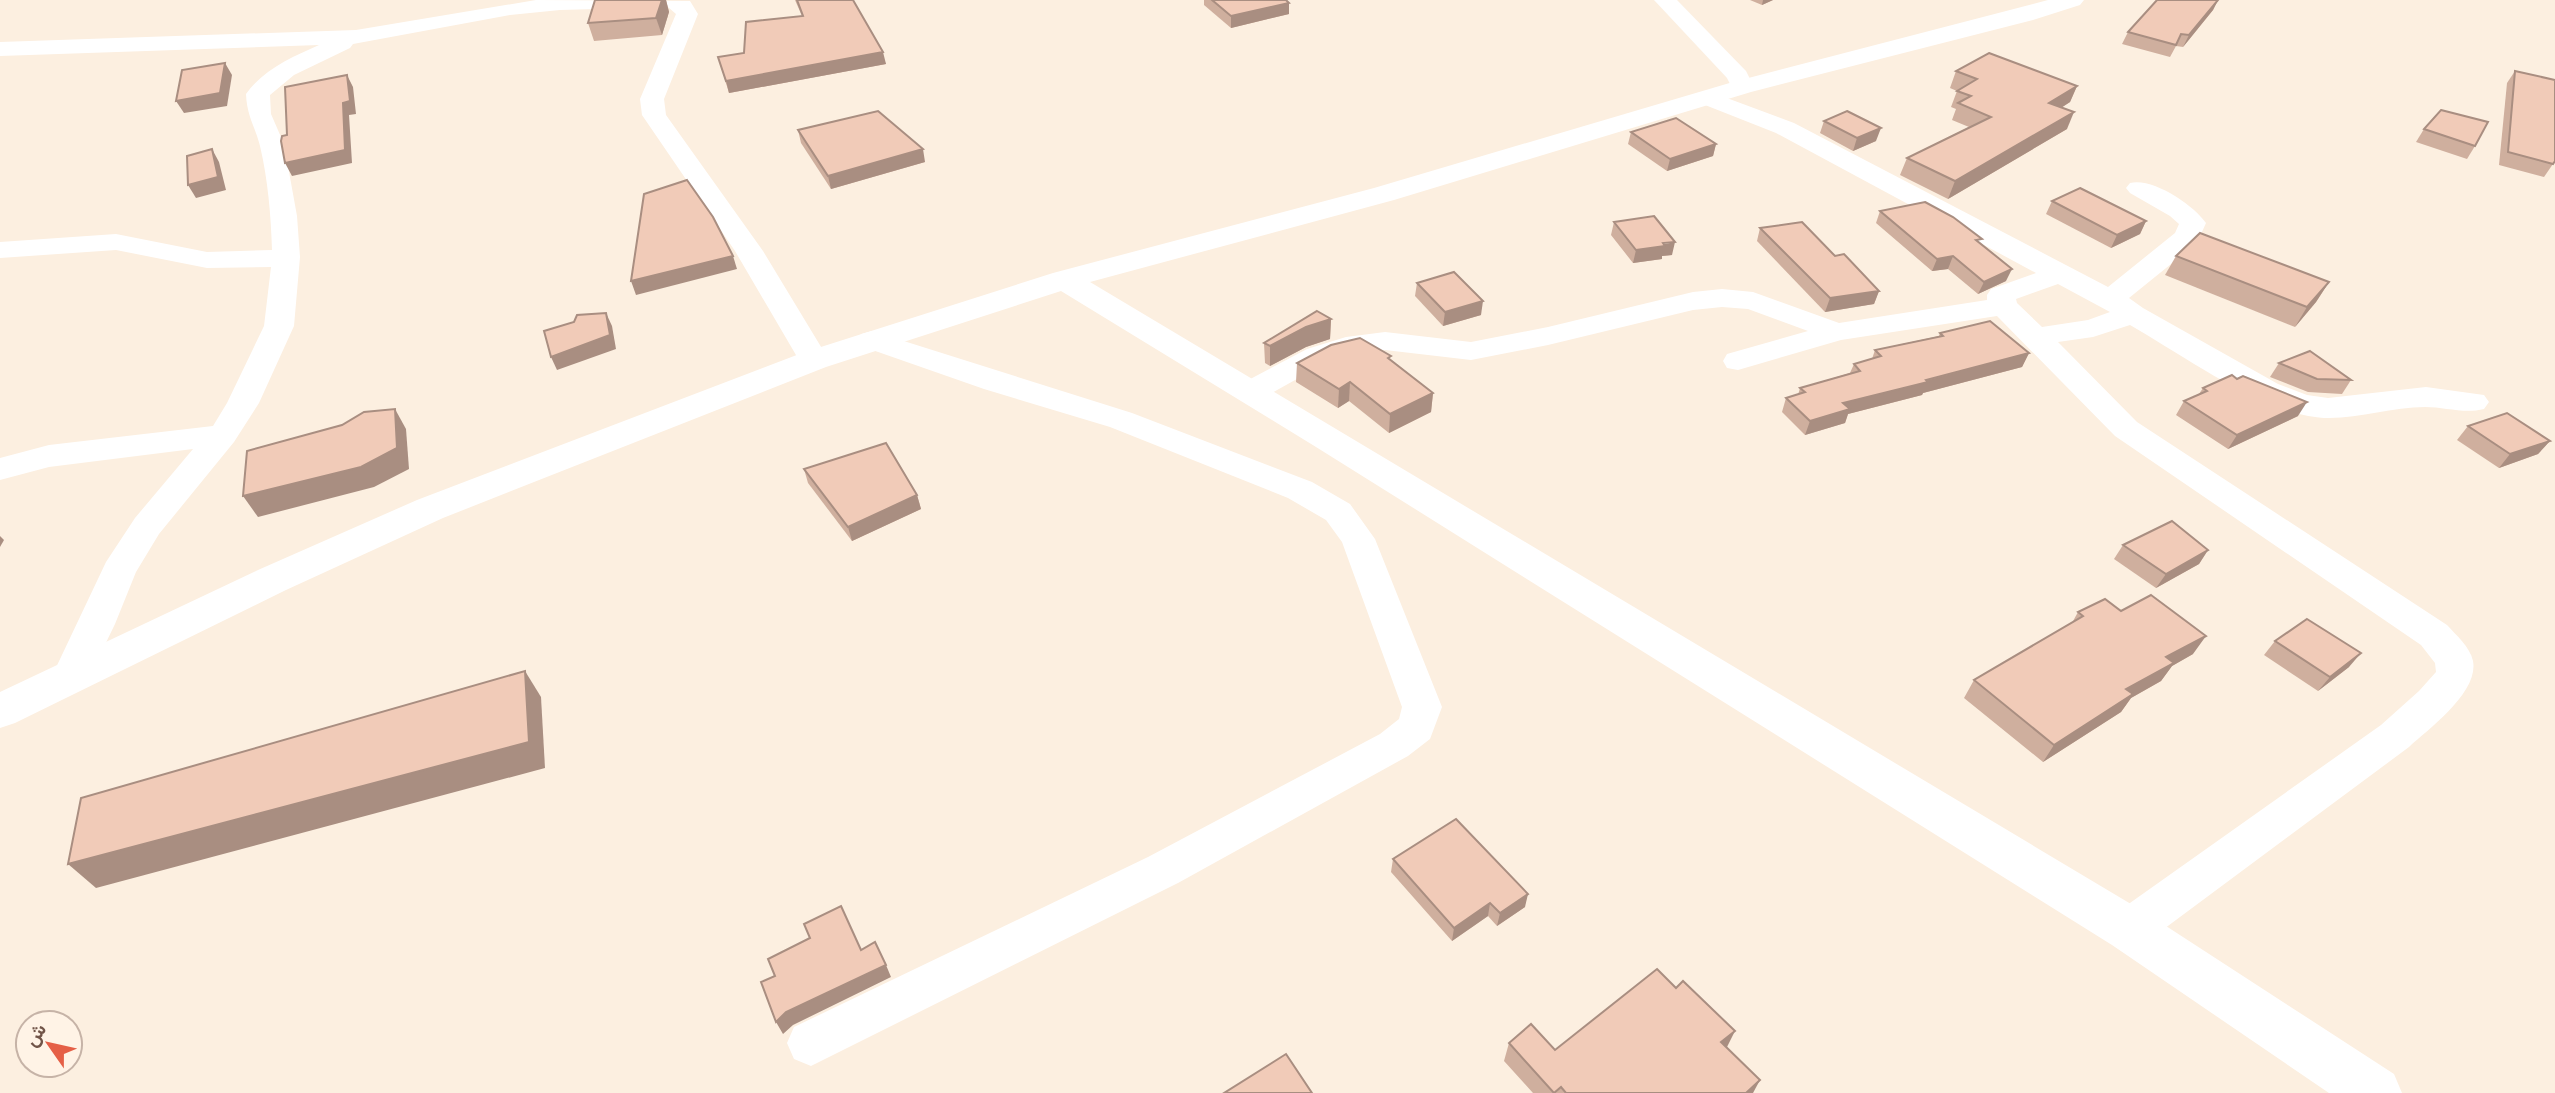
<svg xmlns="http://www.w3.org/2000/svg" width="2555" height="1093" viewBox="0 0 2555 1093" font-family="'PT Sans Narrow',Vazirmatn,sans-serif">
<rect width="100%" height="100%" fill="#fcefe0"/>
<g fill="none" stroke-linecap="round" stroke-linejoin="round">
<g fill="#fff" fill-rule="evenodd">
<path d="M536,0L690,1L698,14L664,99L666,115L763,251L829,360L825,367L814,369L803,367L735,251L642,115L640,99L676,14L668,7L560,10L510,15L353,44L350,48L294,75L270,95L271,114L284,144L297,216L300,257L294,326L259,403L234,442L159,534L136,572L115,624L85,686L71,691L57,686L52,676L106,562L135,518L193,449L49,467L0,480V458L49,445L213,426L227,403L264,326L271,267L207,268L116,250L0,258V242L116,234L207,252L272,250C271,216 268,180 260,146C255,126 247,117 246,94C264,69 292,57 319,45L0,56V42L356,30Z"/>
<polygon points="1654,0 1677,0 1746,71 1754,87 1750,92 1734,92 1727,78"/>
<path d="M1708,91L1794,123L2108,287L2175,233L2179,224L2170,216L2130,193L2126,188L2130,183C2152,177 2194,205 2206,223L2197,243L2129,298L2143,308L2278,384L2307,395L2328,398L2426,387L2484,395L2489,402L2484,409C2464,414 2445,407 2425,407C2393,407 2361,418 2329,418C2268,418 2183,355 2130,325L2093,337L2058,342L2137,422L2447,625C2456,635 2470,647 2473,661C2479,692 2430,728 2409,747L2145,943L2129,949L2113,943L2107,929L2113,915L2381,725L2419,691L2436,672L2435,663L2421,645L2115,436L1997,316L1841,340L1738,370L1727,368L1723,361L1727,354L1808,331L1748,309L1722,307L1693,310L1548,345L1471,360L1385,350L1350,355L1329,361L1261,399L1250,402L1239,399L1234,392L1239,385L1307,349L1346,337L1385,332L1471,342L1548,327L1693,292L1722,289L1753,292L1839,323L1987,300V295L1991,289L2036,273L1776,133L1700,103L1696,98L1700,93ZM2058,284L2110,312L2088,320L2042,327L2017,303L2016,299Z"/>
<polygon points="872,331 1132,413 1312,482 1350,504 1375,539 1442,707 1430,739 1408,756 1178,883 811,1066 794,1059 787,1043 794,1027 1148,857 1380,734 1399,719 1402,707 1342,542 1326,520 1288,498 1110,427 984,389 861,346 857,340 861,334"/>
</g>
<polygon fill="#fff" fill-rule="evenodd" points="2048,0 2084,0 2080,5 2033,20 1751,92 1394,200 1090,282 2146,913 2394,1074 2402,1093 2329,1093 2112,945 1316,447 1061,291 826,367 443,518 286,590 15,723 0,728 0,692 258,570 417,500 802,353 1053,273 1374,188 1733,82"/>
</g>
<g fill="#cfaf9e">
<polygon points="595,0 666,0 669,12 662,35 594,41 588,23"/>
<polygon points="795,0 853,0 886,64 729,93 718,57 744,53 802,16"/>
<polygon points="1204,0 1286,0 1289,3 1289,14 1231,28 1204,5"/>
<polygon points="1750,0 1773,0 1762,5"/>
<polygon points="2218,0 2213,10 2183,47 2176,46 2170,57 2122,44 2128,32"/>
<polygon points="1956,71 2077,86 2070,102 2061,108 2067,129 1948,199 1900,175 1907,158 1969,127 1952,120 1956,109 1951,107 1957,91 1950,88"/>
<polygon points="2515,71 2555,161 2544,177 2499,165 2507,83"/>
<polygon points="1824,121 1876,141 1853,151 1820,133"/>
<polygon points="2424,129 2475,146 2467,159 2416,142"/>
<polygon points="798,130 925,162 831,189 801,143"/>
<polygon points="1631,132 1716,144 1713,156 1667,171 1628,144"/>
<polygon points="2052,201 2146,221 2140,234 2111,248 2046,214"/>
<polygon points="1880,211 1980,244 2006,281 1978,294 1948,269 1932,271 1876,223"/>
<polygon points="1614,222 1672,255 1662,256 1662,259 1633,263 1611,235"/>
<polygon points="1760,228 1835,256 1879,291 1874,304 1825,312 1757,241"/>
<polygon points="2176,256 2329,282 2316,302 2295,327 2165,275"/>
<polygon points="1417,283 1481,315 1443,326 1415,296"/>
<polygon points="1331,319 1330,339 1306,347 1270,366 1265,363 1264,343"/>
<polygon points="1940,333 2029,353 2022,367 1923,393 1922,395 1848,414 1845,423 1805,435 1782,412 1786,398 1798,395 1800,388 1850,373 1854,364 1872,359 1875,350 1939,336"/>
<polygon points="1391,360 1433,393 1431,412 1389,433 1349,401 1338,408 1296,382 1297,363"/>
<polygon points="2279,363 2351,380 2342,394 2308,392 2270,377"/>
<polygon points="2203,388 2298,416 2228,449 2176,415 2184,401 2199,394"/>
<polygon points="2468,426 2550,441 2538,454 2499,468 2457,440"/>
<polygon points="804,469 917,495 921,509 852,541 808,483"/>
<polygon points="2123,545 2208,550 2199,564 2156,588 2114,559"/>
<polygon points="2121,611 2193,654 2172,666 2161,681 2131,698 2121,712 2043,762 1964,698 1974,680 2072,623 2078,612"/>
<polygon points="2275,641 2349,667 2318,691 2264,655"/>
<polygon points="1393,859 1525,907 1497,926 1488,916 1452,941 1391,872"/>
<polygon points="1509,1043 1555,1050 1727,1047 1753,1093 1533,1093 1504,1061"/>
</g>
<g fill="#a98e81">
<polygon points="662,0 666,0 669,12 662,35 656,18"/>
<polygon points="1763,0 1773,0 1762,5"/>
<polygon points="2218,0 2213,10 2183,47 2189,35"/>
<polygon points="1289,3 1289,14 1231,28 1231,16"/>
<polygon points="883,52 886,64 729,93 726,81"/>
<polygon points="225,63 232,75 227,106 184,113 176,101"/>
<polygon points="347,75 353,87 356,114 349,115 352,163 292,176 285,163"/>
<polygon points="2077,86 2070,102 2042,120 2049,103"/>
<polygon points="2074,112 2067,129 1948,199 1955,181"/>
<polygon points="1881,128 1876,141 1853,151 1857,138"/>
<polygon points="1716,144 1713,156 1667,171 1670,159"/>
<polygon points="212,149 219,162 226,190 196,198 188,185"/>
<polygon points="923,149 925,162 831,189 828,176"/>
<polygon points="2146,221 2140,234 2111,248 2117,235"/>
<polygon points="1675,242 1672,255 1662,256 1662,259 1633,263 1636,250"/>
<polygon points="733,256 737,269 636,295 631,281"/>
<polygon points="1953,256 1948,269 1932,271 1937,259"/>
<polygon points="2012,269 2006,281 1978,294 1984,282"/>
<polygon points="2329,282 2316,302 2295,327 2307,307"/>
<polygon points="1879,291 1874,304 1825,312 1830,298"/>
<polygon points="1483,301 1481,315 1443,326 1445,312"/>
<polygon points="606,313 612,326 616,349 557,370 551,357"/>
<polygon points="1331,319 1330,339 1306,347 1270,366 1270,346 1306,327"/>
<polygon points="2029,353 2022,367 1923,393 1922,395 1848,414 1845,423 1805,435 1810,421 1843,403"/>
<polygon points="1350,382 1349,401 1338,408 1339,389"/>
<polygon points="1433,393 1431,412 1389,433 1390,414"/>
<polygon points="2307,402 2298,416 2228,449 2237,435"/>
<polygon points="395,409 406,429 409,469 374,487 258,517 243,496"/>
<polygon points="2550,441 2538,454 2499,468 2510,454"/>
<polygon points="917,495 921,509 852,541 848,527"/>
<polygon points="0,536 4,540 0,547"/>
<polygon points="2208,550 2199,564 2156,588 2166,574"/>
<polygon points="2206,636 2193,654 2172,666 2161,681 2131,698 2121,712 2043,762 2054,745 2166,657"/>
<polygon points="2361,653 2349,667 2318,691 2330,677"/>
<polygon points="525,671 541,697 545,768 96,888 68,864"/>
<polygon points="1528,894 1525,907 1497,926 1500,913"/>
<polygon points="1490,903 1488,916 1452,941 1454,928"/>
<polygon points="886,965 891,977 793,1025 783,1034 776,1022 786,1012"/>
<polygon points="1735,1031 1726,1049 1721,1042"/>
<polygon points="1760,1080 1753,1093 1746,1093"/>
</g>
<g fill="#f1cbb8" stroke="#a98e81" stroke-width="2">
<polygon points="595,0 662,0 656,18 588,23"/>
<polygon points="797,0 853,0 883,52 726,81 718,57 744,53 746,22 803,16"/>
<polygon points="1212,0 1286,0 1289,3 1231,16"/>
<polygon points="2157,0 2218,0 2189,35 2181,34 2176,45 2128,32"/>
<polygon points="1989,53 2077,86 2049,103 2074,112 1955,181 1907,158 1991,117 1958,103 1971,96 1957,91 1977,79 1956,71"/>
<polygon points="225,63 220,93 176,101 182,70"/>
<polygon points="2515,71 2555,80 2555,161 2553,164 2508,152"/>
<polygon points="347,75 350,101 343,103 345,150 285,163 281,141 282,136 287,135 285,87"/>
<polygon points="2441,110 2488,122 2475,146 2424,129"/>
<polygon points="878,111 923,149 828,176 798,130"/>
<polygon points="1847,111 1881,128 1857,138 1824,121"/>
<polygon points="1676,118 1716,144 1670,159 1631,132"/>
<polygon points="212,149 218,177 188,185 187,156"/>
<polygon points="687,180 713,217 733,256 631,281 644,194"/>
<polygon points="2080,188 2146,221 2117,235 2052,201"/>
<polygon points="1925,202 1953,217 1982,239 1976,240 2012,269 1984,282 1953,256 1937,259 1880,211"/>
<polygon points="1654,216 1675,242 1663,243 1665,246 1636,250 1614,222"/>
<polygon points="1802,222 1835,256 1844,254 1879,291 1830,298 1760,228"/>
<polygon points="2200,233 2329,282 2307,307 2176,256"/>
<polygon points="1454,272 1483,301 1445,312 1417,283"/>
<polygon points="1317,311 1331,319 1306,327 1270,346 1264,343"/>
<polygon points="606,313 610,335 551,357 544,331 574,322 577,315"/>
<polygon points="1990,321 2029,353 1926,380 1928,382 1843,403 1850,409 1810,421 1786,398 1805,392 1800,388 1860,371 1854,364 1881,356 1875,350 1943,336 1940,333"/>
<polygon points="1360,338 1391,356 1388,358 1433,393 1390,414 1350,382 1339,389 1297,363 1331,345"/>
<polygon points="2310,351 2351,380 2317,379 2279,363"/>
<polygon points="2232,375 2237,379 2243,376 2307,402 2237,435 2184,401 2207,391 2203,388"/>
<polygon points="395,409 397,448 361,467 243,496 247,451 342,425 364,412"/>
<polygon points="2507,413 2550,441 2510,454 2468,426"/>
<polygon points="886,443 917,495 848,527 804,469"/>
<polygon points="2172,521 2208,550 2166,574 2123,545"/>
<polygon points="2151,595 2206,636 2166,657 2174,663 2126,689 2133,694 2054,745 1974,680 2083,616 2078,612 2105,599 2121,611"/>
<polygon points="2307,619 2361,653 2330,677 2275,641"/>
<polygon points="525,671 529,742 68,864 81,798"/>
<polygon points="1456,819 1528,894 1500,913 1490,903 1454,928 1393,859"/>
<polygon points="841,906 861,950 875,942 886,965 786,1012 776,1022 761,982 775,976 768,959 810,938 804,924"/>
<polygon points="1657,969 1676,988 1683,981 1735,1031 1721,1042 1760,1080 1746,1093 1566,1093 1561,1087 1554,1093 1509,1043 1531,1024 1555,1050"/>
<polygon points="1286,1054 1312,1093 1224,1093"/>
</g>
<g transform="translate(49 1044) rotate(304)"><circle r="33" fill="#fff3e6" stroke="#c6b3a7" stroke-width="2"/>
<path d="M0-5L12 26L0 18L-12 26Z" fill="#e55f46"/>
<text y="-10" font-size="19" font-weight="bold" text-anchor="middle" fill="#715448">ش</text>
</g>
</svg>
